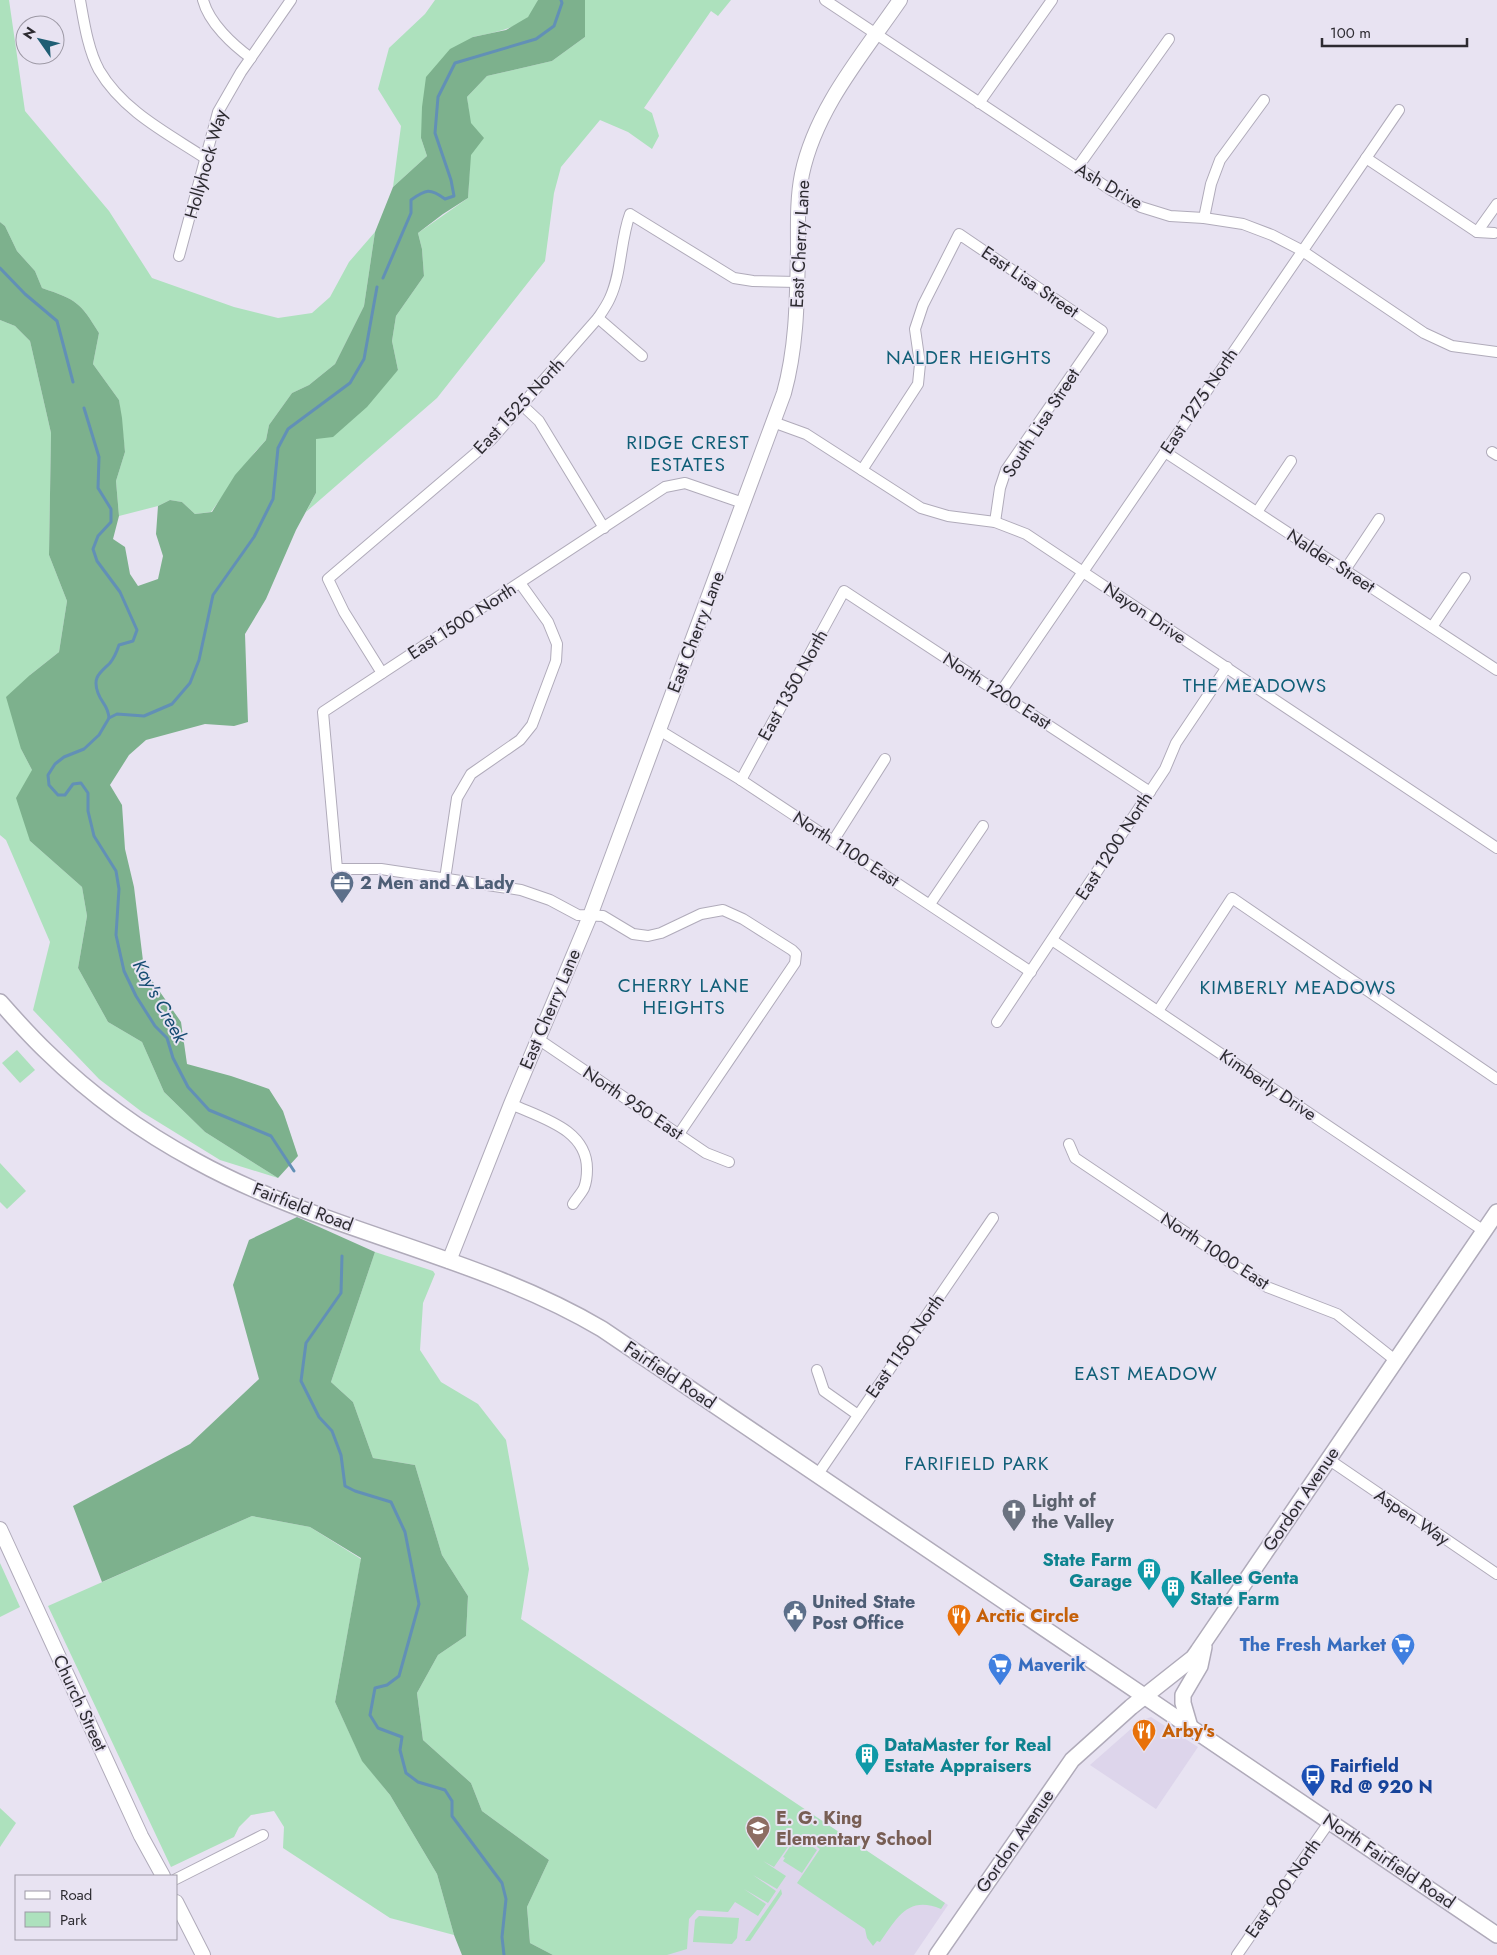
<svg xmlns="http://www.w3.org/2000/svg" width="1497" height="1955" viewBox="0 0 1497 1955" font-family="Jost,sans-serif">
<rect width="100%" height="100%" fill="#e8e3f2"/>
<g fill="#ddd5eb">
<polygon points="1151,1717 1198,1747 1156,1809 1090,1765 1140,1721"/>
<polygon points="668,1719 948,1905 914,1955 648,1955"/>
</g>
<g fill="#ade1bd">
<path d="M0,0H9L25,111L109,211L152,278L234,307L278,318L312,313L330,297L349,262L375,232L364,306L335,364L309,385L292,393L269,425L266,440L255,452L211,512L195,514L182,502L170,500L158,506L119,516L116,481L125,452L119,400L93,364L99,333C80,302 77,300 42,288L35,271L17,251L5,226L0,222Z"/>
<path d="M435,0H538C533,27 495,32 473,37L421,138L427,156L393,187L401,126L378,89L389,48L425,14Z"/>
<path d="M585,0H731L718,16L711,11L644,108L652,113L659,136L652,149L628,132L600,120L561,167L554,193L545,261L437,398L306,512L316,493V438L398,370L392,341L396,316L424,276L422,249L418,233L468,198C470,164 472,131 467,97L487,76L552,61L585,37Z"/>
<polygon points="0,320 15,326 30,341 51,433 49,555 67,601 59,652 30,675 21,749 32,770 30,841 82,887 87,916 78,968 108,1022 142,1042 164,1092 205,1132 278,1178 220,1160 142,1112 99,1079 33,1010 50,942 6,840 0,835"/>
<polygon points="17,1050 35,1070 20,1083 2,1063"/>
<polygon points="0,1163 26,1191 7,1209 0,1202"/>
<path d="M375,1252L433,1271L435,1274L423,1303L420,1350L441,1382L478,1404L506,1440L529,1569L521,1619L945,1903L941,1909C908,1895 897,1918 880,1942L877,1941L873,1946L867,1938L865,1929L797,1883L820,1849L797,1834L774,1867L763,1861L786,1876L777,1889L753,1875L776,1891L768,1903L744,1889L766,1904L758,1916L735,1902L728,1912L697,1910L689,1919L687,1949L667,1955H553L530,1943L527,1907L549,1860L482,1811L471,1783L423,1740L417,1693L438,1655L466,1636L468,1596L442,1555L415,1465L373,1458L353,1402L331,1382Z"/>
<polygon points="252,1516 310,1527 361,1559 335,1702 362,1760 390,1795 437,1874 454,1935 390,1918 283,1848 284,1827 274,1811 251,1815 239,1827 234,1837 171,1867 48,1606"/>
<polygon points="0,1563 20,1607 0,1617"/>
<polygon points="0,1808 16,1823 0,1847"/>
<polygon points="797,1836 817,1850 802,1873 783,1861 785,1858 783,1857"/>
<polygon points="781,1889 782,1894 750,1941 745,1941"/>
<polygon points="699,1916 739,1918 737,1938 732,1944 693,1942 695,1920"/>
</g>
<g fill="#7db18d">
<path d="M538,0H585V37L552,61L487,76L467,97L471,123L484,138L471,155L468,198L443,214L418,233L422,249L424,276L396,316L392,341L398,370L367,407L333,437L316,439V493L296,530L266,599L245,634L248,722L234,726L205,724L146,740L129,755L110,785L122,805L125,849L134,887L144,969L181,1022L187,1064L231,1076L269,1089L283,1111L298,1156L278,1178L205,1132L164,1092L142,1042L108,1022L78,968L87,916L82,887L30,841L16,798L32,770L21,749L6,697L30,675L59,652L67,601L49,555L51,433L30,341L15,326L0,320V222L5,226L17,251L35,271L42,288C77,300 80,302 99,333L93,364L119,400L122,418L125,452L116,481L119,516L113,539L125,547L130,574L138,586L158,579L163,556L156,534L158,506L170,500L182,502L195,514L212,512L235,475L266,440L269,425L292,393L309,385L335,364L364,306L375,232L393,187L427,156L421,138L422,107L426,77L450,49L473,37L506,30L528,17Z"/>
<polygon points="297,1217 375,1252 331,1382 353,1402 373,1458 415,1465 442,1555 468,1596 466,1636 438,1655 417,1693 423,1740 471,1783 482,1811 549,1860 527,1907 530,1943 553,1955 462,1955 454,1935 437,1874 390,1795 362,1761 335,1702 361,1558 310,1527 252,1516 102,1582 73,1506 190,1444 259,1379 233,1285 249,1240"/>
</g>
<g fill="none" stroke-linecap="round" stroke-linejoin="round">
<g stroke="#6290b6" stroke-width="3">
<polyline points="0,268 25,294 57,321 73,382"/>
<path d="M383,278L411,213V200C426,189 430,188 445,199L454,196L451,180L435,133L438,97L455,63L536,39L554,26L562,3L561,0"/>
<path d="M84,408L99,457L98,488L111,509V522L98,536L93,549L97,561L120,592L137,630L133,641L119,645C117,651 114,658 110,663C100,673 92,677 98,693C102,704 108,705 109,718"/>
<polyline points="294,1171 271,1136 209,1110 188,1087 173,1058 167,1038 155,1026 136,996 124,971 116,935 119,889 116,871 94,836 88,811 88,793 81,783 73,784 65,795 58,795 49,785 48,775 55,764 64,757 84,749 99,735 109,718 117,714 144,716 172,704 190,683 199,660 213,595 254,537 273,499 278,448 288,429 350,383 364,359 377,287"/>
<polyline points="342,1256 341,1293 306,1343 301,1381 319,1417 332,1431 341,1455 345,1486 355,1491 391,1502 405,1532 419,1604 399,1676 387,1685 375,1688 370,1715 378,1728 402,1737 400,1750 406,1773 418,1782 445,1790 452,1801 452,1816 502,1883 506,1899 502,1937 504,1955"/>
</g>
<defs>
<g id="minor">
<path d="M80,0C84,22 88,50 99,70C123,111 167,133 205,158"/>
<path d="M203,0C209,23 233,45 251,58"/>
<polyline points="825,0 1111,190 1141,207 1170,216 1204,218 1243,224 1272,235 1301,250 1424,333 1452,346 1497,352"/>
<polyline points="979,103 1052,0"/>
<polyline points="1366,158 1477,232 1494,233"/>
<polyline points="1077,168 1169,39"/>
<polyline points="1204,218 1211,184 1220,160 1264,100"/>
<polyline points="1477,232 1497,204"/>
<polyline points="179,256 218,112 241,72 291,0"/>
<polyline points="598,318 642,356"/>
<polyline points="522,405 539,421 604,528"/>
<polyline points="773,422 806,434 921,508 948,516 995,522 1026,534 1497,848"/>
<polyline points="1165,452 1497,670"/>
<polyline points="1492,452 1497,455"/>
<polyline points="862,470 918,384 920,364 915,329 923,305 959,234 1102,331 1006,470 1000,488 995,522"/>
<polyline points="1257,512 1291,461"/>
<polyline points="1345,570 1379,519"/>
<polyline points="1432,627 1465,578"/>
<path d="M382,673L344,612L328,579L491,440L598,318C602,312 607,305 610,298C622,272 620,241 630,214L734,278L753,281L797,282"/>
<polyline points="1000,693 1399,110"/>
<polyline points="659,730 741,780 1031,972"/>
<polyline points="741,780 844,591 1150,792"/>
<polyline points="833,841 885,759"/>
<polyline points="445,879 457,798 471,774 520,740 532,725 556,661 557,644 548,622 520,583"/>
<polyline points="930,904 983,826"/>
<polyline points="1052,940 1484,1231"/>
<polyline points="1158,1011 1232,898 1497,1079"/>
<polyline points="997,1022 1165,769 1176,743 1227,667"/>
<polyline points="538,1039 706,1153 729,1162"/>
<path d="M511,1104C541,1118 587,1129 587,1169C587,1175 586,1183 584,1188C581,1194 576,1199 573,1204"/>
<polyline points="679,1134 795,963 796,954 792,950 743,919 723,910 701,914 661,933 648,936 633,934 603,916 578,915 550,900 521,890 381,869 337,869 323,712 665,487 685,483 743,503"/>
<polyline points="1069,1144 1075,1158 1267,1287 1337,1314 1395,1360"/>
<polyline points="817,1370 824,1391 858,1415"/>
<polyline points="1328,1459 1497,1574"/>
<polyline points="818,1474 993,1218"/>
<polyline points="176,1879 263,1835"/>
<polyline points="1237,1955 1330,1821"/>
</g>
<g id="tertiary">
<path d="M449,1261L511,1104L590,916L784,393C797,346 797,298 798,250C798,225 797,199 802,174C816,108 863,54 900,0"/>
<polyline points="0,1529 141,1836 163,1876"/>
<polyline points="176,1902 203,1955"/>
</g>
<g id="secondary">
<path d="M0,1002C15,1019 30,1036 47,1052C91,1095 142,1132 196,1161C325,1232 475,1254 602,1329L1497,1935"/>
<polyline points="1190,1727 1183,1703 1183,1695 1200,1666 1204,1647"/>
<polyline points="937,1955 1072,1760 1131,1707 1193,1658 1198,1651 1497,1212"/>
</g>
</defs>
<use href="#minor" stroke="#b0abba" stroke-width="12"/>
<use href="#tertiary" stroke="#b0abba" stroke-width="16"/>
<use href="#secondary" stroke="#b0abba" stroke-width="18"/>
<use href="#minor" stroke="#fff" stroke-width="10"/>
<use href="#tertiary" stroke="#fff" stroke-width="14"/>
<use href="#secondary" stroke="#fff" stroke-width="15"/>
</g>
<defs>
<symbol id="office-pin" viewBox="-11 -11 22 30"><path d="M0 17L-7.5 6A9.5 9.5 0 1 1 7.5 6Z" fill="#5c6f8a" stroke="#e8e3f2"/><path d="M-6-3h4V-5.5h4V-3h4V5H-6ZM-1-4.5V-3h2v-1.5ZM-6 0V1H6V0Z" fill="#fff"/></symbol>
<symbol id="church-pin" viewBox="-11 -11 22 30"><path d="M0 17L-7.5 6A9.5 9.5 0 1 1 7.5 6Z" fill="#6b7280" stroke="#e8e3f2"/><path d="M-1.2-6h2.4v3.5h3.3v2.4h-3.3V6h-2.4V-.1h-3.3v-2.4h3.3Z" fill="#fff"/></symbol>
<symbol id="building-pin" viewBox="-11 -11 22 30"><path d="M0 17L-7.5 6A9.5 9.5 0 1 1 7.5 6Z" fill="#0f9aa8" stroke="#e8e3f2"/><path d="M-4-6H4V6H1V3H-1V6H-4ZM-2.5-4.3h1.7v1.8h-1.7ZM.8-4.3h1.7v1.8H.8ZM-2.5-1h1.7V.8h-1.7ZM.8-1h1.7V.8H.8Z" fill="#fff"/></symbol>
<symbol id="civic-pin" viewBox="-11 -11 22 30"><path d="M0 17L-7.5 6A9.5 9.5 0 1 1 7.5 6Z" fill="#5c6f8a" stroke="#e8e3f2"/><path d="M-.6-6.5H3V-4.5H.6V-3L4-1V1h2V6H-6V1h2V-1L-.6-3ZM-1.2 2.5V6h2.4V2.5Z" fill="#fff"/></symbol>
<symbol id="restaurant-pin" viewBox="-11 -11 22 30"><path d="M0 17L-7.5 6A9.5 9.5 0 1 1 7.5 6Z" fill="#e8710a" stroke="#e8e3f2"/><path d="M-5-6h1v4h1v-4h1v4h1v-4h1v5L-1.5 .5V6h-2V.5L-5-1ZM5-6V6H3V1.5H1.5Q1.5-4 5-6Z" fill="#fff"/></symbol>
<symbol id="supermarket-pin" viewBox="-11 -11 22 30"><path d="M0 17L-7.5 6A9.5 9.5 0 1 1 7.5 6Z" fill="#3f7fe0" stroke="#e8e3f2"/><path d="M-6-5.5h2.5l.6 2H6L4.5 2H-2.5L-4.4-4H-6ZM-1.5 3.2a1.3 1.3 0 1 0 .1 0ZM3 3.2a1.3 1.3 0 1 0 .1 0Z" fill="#fff"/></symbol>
<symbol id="bus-pin" viewBox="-11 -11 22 30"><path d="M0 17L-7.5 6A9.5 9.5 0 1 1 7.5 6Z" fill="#1a4fb4" stroke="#e8e3f2"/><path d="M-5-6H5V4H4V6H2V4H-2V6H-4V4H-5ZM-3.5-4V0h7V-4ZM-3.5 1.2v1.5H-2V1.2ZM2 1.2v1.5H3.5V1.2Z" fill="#fff"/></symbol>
<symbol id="school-pin" viewBox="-11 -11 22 30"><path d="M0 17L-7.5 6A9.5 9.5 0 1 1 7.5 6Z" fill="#8d6e63" stroke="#e8e3f2"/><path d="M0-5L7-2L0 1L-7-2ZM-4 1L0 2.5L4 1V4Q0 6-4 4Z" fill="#fff"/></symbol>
</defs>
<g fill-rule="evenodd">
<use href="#office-pin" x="328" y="869" width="28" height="38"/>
<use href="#church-pin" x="1000" y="1497" width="28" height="38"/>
<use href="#building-pin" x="1135" y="1556" width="28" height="38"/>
<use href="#building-pin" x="1159" y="1574" width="28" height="38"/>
<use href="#civic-pin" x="781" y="1598" width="28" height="38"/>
<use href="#restaurant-pin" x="945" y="1602" width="28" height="38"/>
<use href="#supermarket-pin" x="1389" y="1631" width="28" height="38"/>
<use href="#supermarket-pin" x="986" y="1651" width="28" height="38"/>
<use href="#restaurant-pin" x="1130" y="1717" width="28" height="38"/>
<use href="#building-pin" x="853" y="1741" width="28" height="38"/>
<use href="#bus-pin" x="1299" y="1762" width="28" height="38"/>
<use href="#school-pin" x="744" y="1814" width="28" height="38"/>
</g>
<g text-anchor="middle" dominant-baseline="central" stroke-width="4" stroke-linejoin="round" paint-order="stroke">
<g font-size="18" fill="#2d2b31" stroke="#e8e3f2">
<text transform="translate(206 164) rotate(-74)">Hollyhock Way</text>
<text transform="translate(1109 186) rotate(30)">Ash Drive</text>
<text transform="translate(800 244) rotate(-87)">East Cherry Lane</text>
<text transform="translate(1030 282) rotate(34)">East Lisa Street</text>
<text transform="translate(1199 401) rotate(-56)">East 1275 North</text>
<text transform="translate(519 406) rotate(-47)">East 1525 North</text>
<text transform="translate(1041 423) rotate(-57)">South Lisa Street</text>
<text transform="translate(1331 561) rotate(33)">Nalder Street</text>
<text transform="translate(1145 613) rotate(34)">Nayon Drive</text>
<text transform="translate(462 621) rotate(-33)">East 1500 North</text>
<text transform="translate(696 632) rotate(-69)">East Cherry Lane</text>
<text transform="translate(793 685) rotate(-61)">East 1350 North</text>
<text transform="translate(997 691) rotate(33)">North 1200 East</text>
<text transform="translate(1114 846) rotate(-57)">East 1200 North</text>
<text transform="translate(846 849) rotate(33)">North 1100 East</text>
<text transform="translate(550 1009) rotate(-67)">East Cherry Lane</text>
<text transform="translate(1268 1085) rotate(34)">Kimberly Drive</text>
<text transform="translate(633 1103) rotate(34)">North 950 East</text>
<text transform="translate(303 1207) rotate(21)">Fairfield Road</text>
<text transform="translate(1215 1251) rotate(33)">North 1000 East</text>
<text transform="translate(905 1346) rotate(-55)">East 1150 North</text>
<text transform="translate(670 1375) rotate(34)">Fairfield Road</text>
<text transform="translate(1301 1499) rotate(-56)">Gordon Avenue</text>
<text transform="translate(1412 1517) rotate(34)">Aspen Way</text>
<text transform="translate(80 1703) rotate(65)">Church Street</text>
<text transform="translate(1015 1841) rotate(-55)">Gordon Avenue</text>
<text transform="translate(1389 1861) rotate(34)">North Fairfield Road</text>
<text transform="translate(1283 1888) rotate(-55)">East 900 North</text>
</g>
<g font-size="18" font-weight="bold" fill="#4e5e75" stroke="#e8e3f2" text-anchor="start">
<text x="360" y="883">2 Men and A Lady</text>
<text x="812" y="1602">United State<tspan x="812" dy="21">Post Office</tspan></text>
</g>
<g font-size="18" font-weight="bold" fill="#5b616d" stroke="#e8e3f2" text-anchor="start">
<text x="1032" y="1501">Light of<tspan x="1032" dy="21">the Valley</tspan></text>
</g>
<g font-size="18" font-weight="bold" fill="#0d838f" stroke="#e8e3f2" text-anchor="start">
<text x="1132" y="1560" text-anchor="end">State Farm<tspan x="1132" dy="21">Garage</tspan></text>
<text x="1190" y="1578">Kallee Genta<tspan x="1190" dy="21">State Farm</tspan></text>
<text x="884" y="1745">DataMaster for Real<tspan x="884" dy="21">Estate Appraisers</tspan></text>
</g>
<g font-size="18" font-weight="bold" fill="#c56008" stroke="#e8e3f2" text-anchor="start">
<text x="976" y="1616">Arctic Circle</text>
<text x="1162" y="1731">Arby's</text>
</g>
<g font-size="18" font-weight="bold" fill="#366cbe" stroke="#e8e3f2" text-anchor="end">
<text x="1386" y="1645">The Fresh Market</text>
<text x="1018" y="1665" text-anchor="start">Maverik</text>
</g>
<g font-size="18" font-weight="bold" fill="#164399" stroke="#e8e3f2" text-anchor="start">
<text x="1330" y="1766">Fairfield<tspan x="1330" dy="21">Rd @ 920 N</tspan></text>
</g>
<g font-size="18" font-weight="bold" fill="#785e54" stroke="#e8e3f2" text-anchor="start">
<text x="776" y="1818">E. G. King<tspan x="776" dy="21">Elementary School</tspan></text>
</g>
<g font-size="19" letter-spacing="1" fill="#105e77" stroke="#e8e3f2">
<text x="969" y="357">NALDER HEIGHTS</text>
<text x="688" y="442">RIDGE CREST<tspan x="688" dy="22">ESTATES</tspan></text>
<text x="1255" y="685">THE MEADOWS</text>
<text x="684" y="985">CHERRY LANE<tspan x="684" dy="22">HEIGHTS</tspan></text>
<text x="1298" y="987">KIMBERLY MEADOWS</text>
<text x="1146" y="1373">EAST MEADOW</text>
<text x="977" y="1463">FARIFIELD PARK</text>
</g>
<g font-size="19" font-style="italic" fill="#164c72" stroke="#e8e3f2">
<text transform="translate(160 1001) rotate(61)">Kay's Creek</text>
</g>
</g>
<rect x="15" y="1875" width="162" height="65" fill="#e8e3f2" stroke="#9d99a5"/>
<rect x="25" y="1891" width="25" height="8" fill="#ffffff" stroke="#9d99a5"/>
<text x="60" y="1900" font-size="15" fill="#2d2b31">Road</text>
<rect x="25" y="1912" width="25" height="15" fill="#ade1bd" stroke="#9d99a5"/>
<text x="60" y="1925" font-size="15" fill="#2d2b31">Park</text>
<g transform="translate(40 40) rotate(304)"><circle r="24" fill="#e8e3f2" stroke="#9d99a5"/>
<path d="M0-4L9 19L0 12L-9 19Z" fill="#1f5e74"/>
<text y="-8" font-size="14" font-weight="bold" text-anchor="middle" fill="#2d2b31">N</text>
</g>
<path d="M1322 38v8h145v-8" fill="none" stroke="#2d2b31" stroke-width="2.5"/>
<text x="1330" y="38" font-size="15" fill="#2d2b31" stroke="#e8e3f2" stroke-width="4" paint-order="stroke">100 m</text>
</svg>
